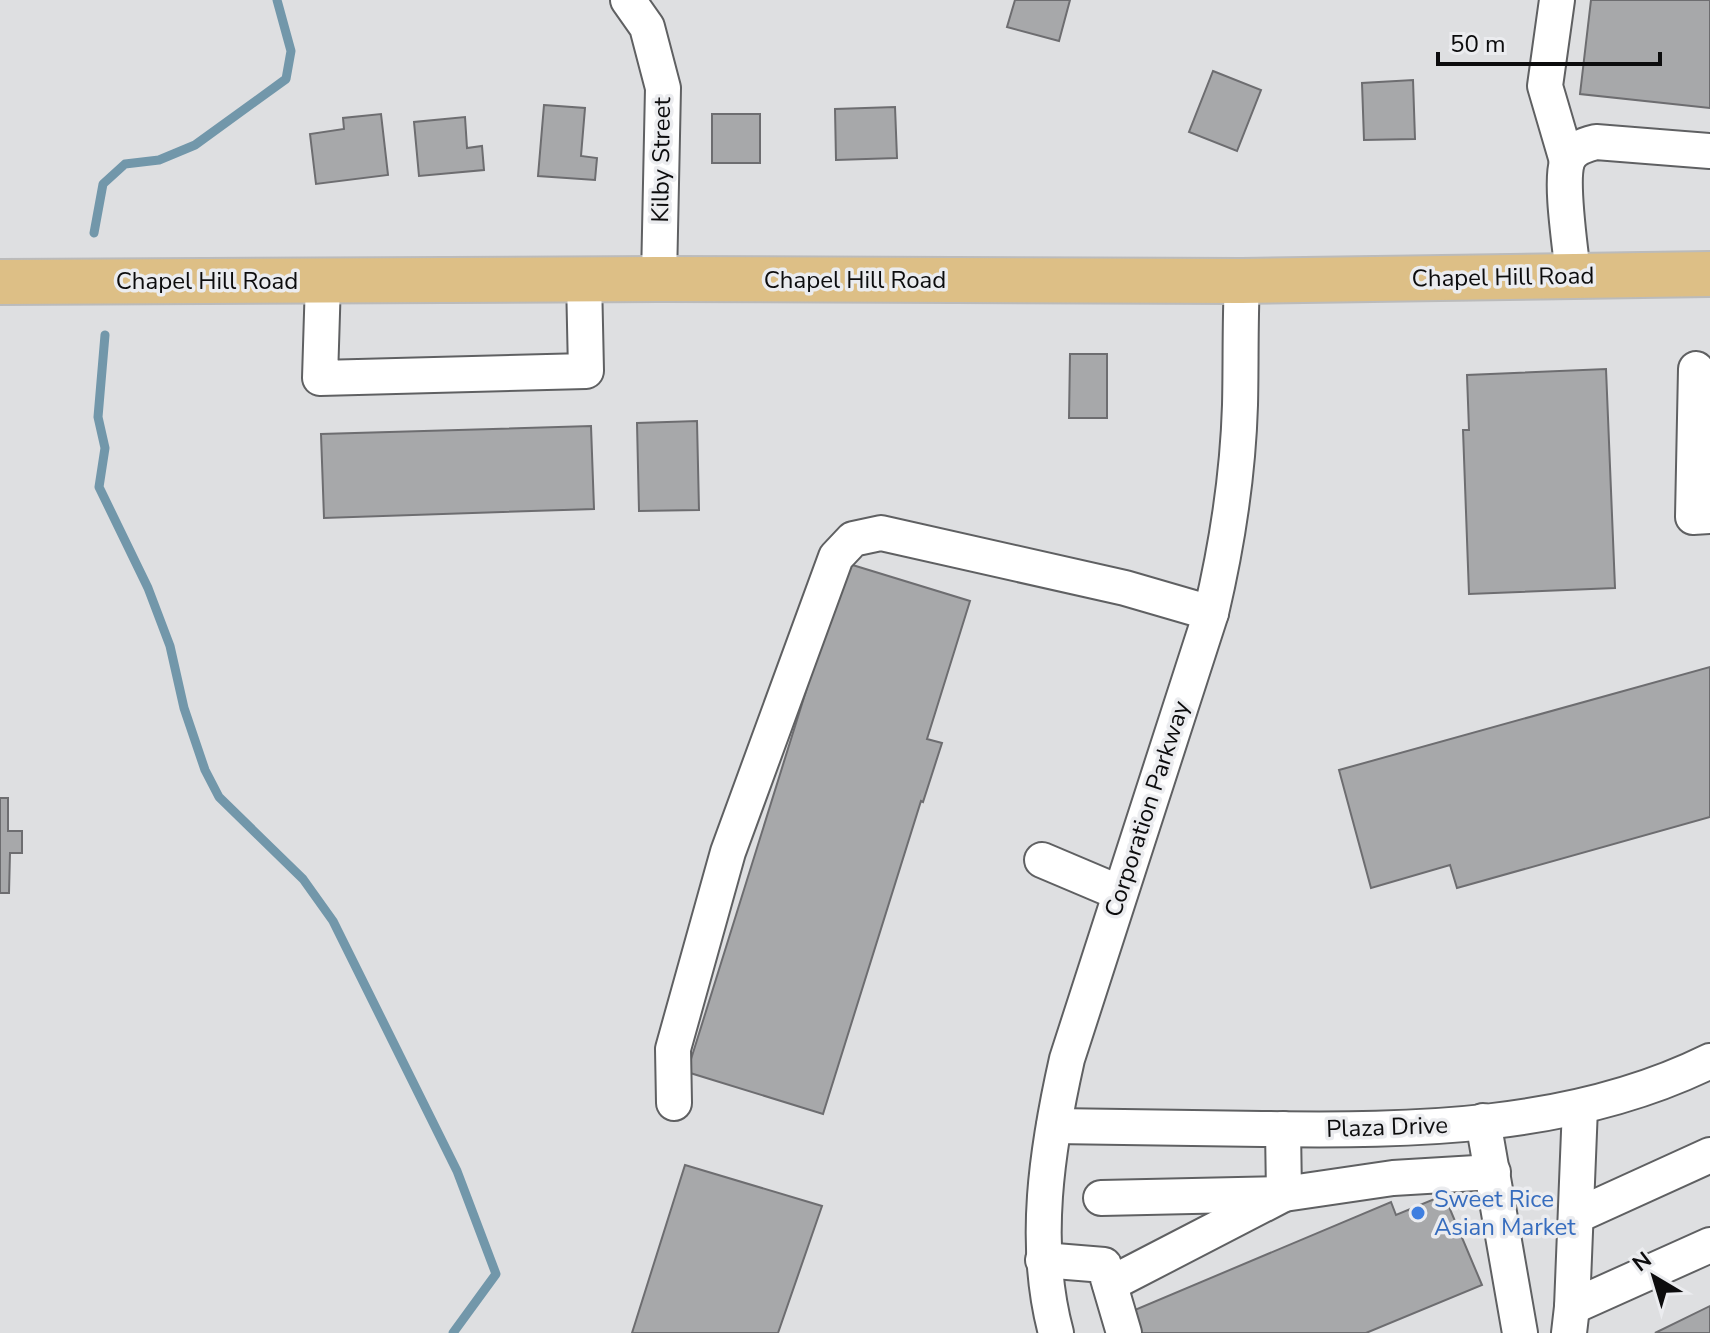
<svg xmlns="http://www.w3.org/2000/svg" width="1710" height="1333" viewBox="0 0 1710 1333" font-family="'Nunito Sans',sans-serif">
<rect width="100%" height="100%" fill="#dedfe1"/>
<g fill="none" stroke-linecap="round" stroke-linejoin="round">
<g stroke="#7297aa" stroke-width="9">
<polyline points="94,233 103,184 125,164 159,160 195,145 286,79 291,51 277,0"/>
<polyline points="105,335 98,417 105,448 99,487 148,588 170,646 184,708 205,770 219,797 303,879 333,921 457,1171 496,1274 453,1333"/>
</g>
</g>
<g fill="#a7a8aa" stroke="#6d6d70" stroke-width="2">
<polygon points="1015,0 1070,0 1059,41 1007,27"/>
<polygon points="1591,0 1710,0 1710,108 1580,94"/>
<polygon points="1213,71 1261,90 1237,151 1189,132"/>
<polygon points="1413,80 1415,139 1364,140 1362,83"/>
<polygon points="544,105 585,108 581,156 597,158 595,180 538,176"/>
<polygon points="895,107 897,158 836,160 835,109"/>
<polygon points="381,114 388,175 316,184 310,134 344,129 343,118"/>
<rect x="712" y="114" width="48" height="49"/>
<polygon points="465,117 467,148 482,146 484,170 419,176 414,122"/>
<polygon points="1070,354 1107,354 1107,418 1069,418"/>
<polygon points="1606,369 1615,588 1469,594 1463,430 1469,430 1467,375"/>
<polygon points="697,421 699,510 639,511 637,423"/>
<polygon points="591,426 594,509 324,518 321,434"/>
<polygon points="846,563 970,601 927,739 942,743 923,802 921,801 823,1114 687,1072"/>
<polygon points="1710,667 1710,817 1457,888 1450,865 1371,888 1339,770"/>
<polygon points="0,798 8,798 8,831 22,831 22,853 10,853 9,893 0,893"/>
<polygon points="685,1165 822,1206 778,1333 632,1333"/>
<polygon points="1444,1195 1482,1285 1366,1333 1139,1333 1130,1312 1391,1202 1396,1215"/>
<polygon points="1710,1306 1710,1333 1655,1333"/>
</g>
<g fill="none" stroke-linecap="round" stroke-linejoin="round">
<defs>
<g id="minor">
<polyline points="628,0 647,27 663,88 659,279"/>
<polyline points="1557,0 1545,86 1567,161"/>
<path d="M1573,276C1571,250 1560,185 1567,162C1571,149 1584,145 1596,142L1710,151"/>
<polyline points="323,281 320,378 586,371 584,279"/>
<polyline points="1696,369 1693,517 1710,516"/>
<polyline points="1042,860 1120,893"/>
<polyline points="674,1103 673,1049 728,852 836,557 853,539 881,533 1125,588 1211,613"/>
<polyline points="1483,1121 1520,1333"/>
<path d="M1054,1126C1123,1127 1193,1128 1262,1129C1413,1131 1572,1129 1710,1061"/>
<polyline points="1101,1198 1284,1194 1393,1178 1493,1172"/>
<polyline points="1576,1216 1710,1155"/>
<polyline points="1043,1260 1104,1265 1124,1333"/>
<polyline points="1110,1284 1284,1194 1283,1129"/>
<polyline points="1572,1307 1710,1245"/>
<path d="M1056,1333C1032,1244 1047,1148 1067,1059L1211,613C1227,545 1238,474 1240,405C1241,364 1240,323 1242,281"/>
<polyline points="1569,1333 1572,1307 1580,1107"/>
</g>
<polyline id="major" points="0,282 659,279 1242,281 1710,274"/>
</defs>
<use href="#minor" stroke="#5f6062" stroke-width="38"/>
<use href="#major" stroke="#bbb" stroke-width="48"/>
<use href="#minor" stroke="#fff" stroke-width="34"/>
<use href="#major" stroke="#ddbf86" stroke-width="44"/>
</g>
<circle fill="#3f7fe0" stroke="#ebecef" stroke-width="3" cx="1418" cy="1213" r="8"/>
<g text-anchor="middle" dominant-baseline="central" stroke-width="7" stroke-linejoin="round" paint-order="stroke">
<g font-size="24" fill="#0c0c0d" stroke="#ebecef">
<text transform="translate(661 160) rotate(-89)">Kilby Street</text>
<text transform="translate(1503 277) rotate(-1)">Chapel Hill Road</text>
<text x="855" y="280">Chapel Hill Road</text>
<text x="207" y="281">Chapel Hill Road</text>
<text transform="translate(1147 809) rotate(-72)">Corporation Parkway</text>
<text transform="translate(1387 1127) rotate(-2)">Plaza Drive</text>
</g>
<g font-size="24" fill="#366cbe" stroke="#ebecef" text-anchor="start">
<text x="1434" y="1199">Sweet Rice<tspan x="1434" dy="28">Asian Market</tspan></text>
</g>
</g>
<g transform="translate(1654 1277) rotate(322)" stroke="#ebecef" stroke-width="6" paint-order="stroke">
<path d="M0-6L14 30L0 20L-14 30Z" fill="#0c0c0d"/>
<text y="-12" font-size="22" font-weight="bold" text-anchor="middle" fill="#0c0c0d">N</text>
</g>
<path d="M1438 52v12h222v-12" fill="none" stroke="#0c0c0d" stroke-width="4"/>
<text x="1450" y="52" font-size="24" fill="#0c0c0d" stroke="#ebecef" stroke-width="6" paint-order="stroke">50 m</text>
</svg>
